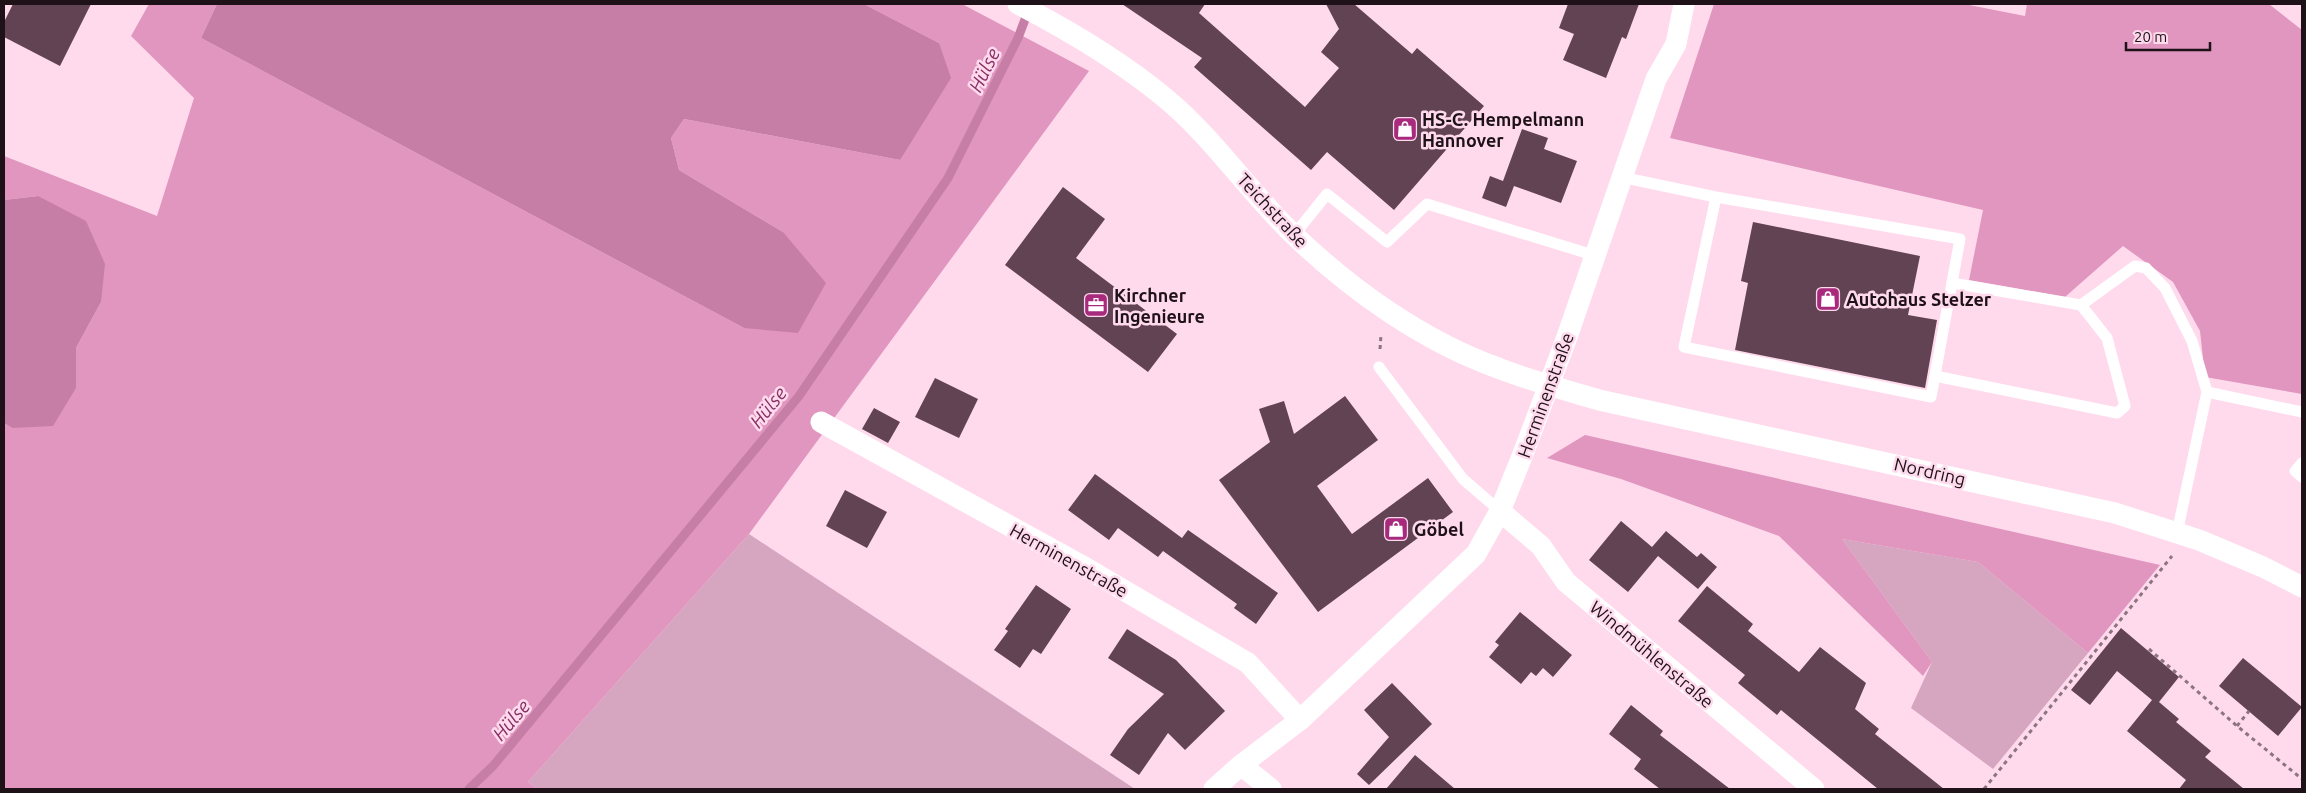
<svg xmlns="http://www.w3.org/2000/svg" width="2306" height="793" viewBox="0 0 2306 793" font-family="Ubuntu,sans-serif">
<rect width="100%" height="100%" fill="#ffdaed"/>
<g fill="#d6a5c0">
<polygon points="749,534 1135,789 538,789 528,782"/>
<polygon points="1842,539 1978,562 2088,653 1993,769 1911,708 1932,662"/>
</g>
<g fill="#e096bf">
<polygon points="149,4 217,4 201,38 744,328 783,232 679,170 671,138 684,119 900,160 939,43 864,4 962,4 1089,71 749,534 528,782 538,789 4,789 4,423 12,428 76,388 76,348 101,302 38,196 4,200 4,156 157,216 194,98 131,36"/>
<polygon points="1714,4 1964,4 2025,16 2027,4 2269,4 2302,30 2302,394 2205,377 2200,331 2173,282 2123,246 2065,297 1969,280 1983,210 1670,138"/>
<polygon points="1585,435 2160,565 2088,653 1978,562 1842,539 1932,662 1923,676 1779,536 1621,479 1547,458"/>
</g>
<g fill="#c67ea6">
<polygon points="217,4 864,4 939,43 951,78 900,160 684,119 671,138 679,170 783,232 826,283 798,333 744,328 201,38"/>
<polygon points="38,196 86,221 105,264 101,302 76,348 76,388 53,426 12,428 4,423 4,200"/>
</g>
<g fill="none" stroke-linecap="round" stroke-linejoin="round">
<polyline stroke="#c67ea6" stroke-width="9" points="469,789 493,766 799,396 948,178 1018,38 1029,9"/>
</g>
<g fill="#614353">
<polygon points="13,4 91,4 60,66 4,37 4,22"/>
<polygon points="1122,4 1205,4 1199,13 1305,107 1339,68 1321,52 1339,29 1326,4 1354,4 1412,54 1417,48 1484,106 1394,210 1327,152 1311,170 1194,67 1202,58"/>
<polygon points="1568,4 1639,4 1626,39 1622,37 1606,78 1563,60 1574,34 1559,28"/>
<polygon points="1522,129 1548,138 1544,149 1577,161 1561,203 1514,186 1506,207 1482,198 1490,176 1503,181"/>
<polygon points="1063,187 1105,219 1076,258 1177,334 1148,372 1005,265"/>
<polygon points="1753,222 1920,256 1908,315 1937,320 1925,388 1735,350 1748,283 1741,281"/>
<polygon points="935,378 978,399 959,438 915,417"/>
<polygon points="1345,396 1378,440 1317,486 1352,534 1428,478 1453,512 1318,612 1219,480 1270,442 1259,409 1284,401 1294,434"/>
<polygon points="874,408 900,422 888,443 862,429"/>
<polygon points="1095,474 1182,538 1188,530 1278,593 1256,624 1234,608 1237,604 1163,551 1158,557 1118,528 1109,540 1068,510"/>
<polygon points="845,490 887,512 867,548 826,526"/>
<polygon points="1621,521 1652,547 1666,531 1697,557 1701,553 1717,567 1698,589 1658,556 1628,592 1589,560"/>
<polygon points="1036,585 1071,609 1041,654 1033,649 1020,668 994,650 1008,631 1005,629"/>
<polygon points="1707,586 1753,624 1748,631 1799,672 1820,647 1866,683 1855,709 1879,729 1875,734 1944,789 1878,789 1781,710 1777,715 1738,683 1745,675 1678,621"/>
<polygon points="1520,612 1572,655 1553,677 1543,668 1536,676 1531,672 1521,684 1489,657 1499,645 1495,642"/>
<polygon points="2121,628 2179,677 2159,702 2179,719 2176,722 2211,751 2205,757 2244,789 2179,789 2186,780 2127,731 2152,700 2117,671 2090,705 2071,690"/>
<polygon points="1127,629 1176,660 1225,711 1185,750 1168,733 1139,775 1110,755 1128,729 1164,694 1108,658"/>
<polygon points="2243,658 2302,707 2278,736 2219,686"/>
<polygon points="1392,683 1432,724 1369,785 1357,774 1389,737 1364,710"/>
<polygon points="1631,705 1663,731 1660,735 1730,789 1660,789 1634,769 1641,759 1609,734"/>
<polygon points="1415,755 1455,789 1386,789"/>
</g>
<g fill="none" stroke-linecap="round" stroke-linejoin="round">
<g stroke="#8c7481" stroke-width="3" stroke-dasharray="4 4" stroke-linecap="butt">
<polyline points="1380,349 1381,335"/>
<polyline points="2149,649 2237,726 2302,779"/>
<polyline points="2237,726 2249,711"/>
<polyline points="1984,789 2172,556"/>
</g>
<g stroke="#fff" stroke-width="11">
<polyline points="1621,177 1716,197 1960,239 1931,397 1684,347 1716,197"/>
<polyline points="1294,235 1327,194 1387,242 1427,204 1593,255"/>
<polyline points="2081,305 2135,266 2146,268 2165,288 2192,341 2207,392 2177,533"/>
<polyline points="1379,367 1463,479 1500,511"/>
<polyline points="1935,376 2117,413 2125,406 2107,338 2081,305 1952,283"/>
<polyline points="2207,392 2302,412"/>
<polyline points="2302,463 2295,471 2302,477"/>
</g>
<g stroke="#fff" stroke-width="21">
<path d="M1018,4C1070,31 1119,60 1164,97C1213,137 1248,191 1294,235C1351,290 1423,341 1498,368C1531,381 1565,390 1599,400L2115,513L2199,540L2263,567L2302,587"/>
<polyline points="821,422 1086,568 1248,663 1300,720"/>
<polyline points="1500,511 1541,546 1566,582 1814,789"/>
<polyline points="1241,765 1271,789"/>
<polyline points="1214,789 1241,765 1300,720 1476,554 1500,511 1523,454 1567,337 1656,79 1676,44 1684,4"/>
</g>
</g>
<defs>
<symbol id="shop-square" viewBox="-11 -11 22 22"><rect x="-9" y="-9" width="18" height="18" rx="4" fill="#a72a7c" stroke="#ffdaed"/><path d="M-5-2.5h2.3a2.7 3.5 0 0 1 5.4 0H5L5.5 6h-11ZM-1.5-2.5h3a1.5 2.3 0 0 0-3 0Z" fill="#fff"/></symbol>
<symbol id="office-square" viewBox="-11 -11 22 22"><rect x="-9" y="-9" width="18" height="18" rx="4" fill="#a72a7c" stroke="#ffdaed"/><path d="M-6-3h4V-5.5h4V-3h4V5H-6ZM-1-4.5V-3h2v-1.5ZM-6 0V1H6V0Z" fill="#fff"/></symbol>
</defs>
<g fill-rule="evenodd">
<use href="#shop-square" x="1391" y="115" width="28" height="28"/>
<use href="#shop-square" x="1814" y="285" width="28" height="28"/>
<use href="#office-square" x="1082" y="291" width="28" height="28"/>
<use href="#shop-square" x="1382" y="515" width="28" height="28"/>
</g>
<g text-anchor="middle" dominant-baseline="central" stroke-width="5" stroke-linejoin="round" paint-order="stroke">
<g font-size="18" font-weight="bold" fill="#1e1218" stroke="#ffdaed" text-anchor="start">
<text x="1422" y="119">HS-C. Hempelmann<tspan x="1422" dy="21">Hannover</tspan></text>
<text x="1114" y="295">Kirchner<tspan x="1114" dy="21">Ingenieure</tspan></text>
<text x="1846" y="299">Autohaus Stelzer</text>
<text x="1414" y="529">Göbel</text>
</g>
<g font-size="18" fill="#1e1218" stroke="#ffdaed">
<text transform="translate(1273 210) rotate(47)">Teichstraße</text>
<text transform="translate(1545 395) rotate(-70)">Herminenstraße</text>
<text transform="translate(1930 471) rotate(13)">Nordring</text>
<text transform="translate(1069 560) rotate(29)">Herminenstraße</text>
<text transform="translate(1652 654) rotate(40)">Windmühlenstraße</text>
</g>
<g font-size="19" font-style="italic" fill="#863066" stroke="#ffdaed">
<text transform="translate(984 70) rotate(-64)">Hülse</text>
<text transform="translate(768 407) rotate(-51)">Hülse</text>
<text transform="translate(511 720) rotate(-50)">Hülse</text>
</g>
</g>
<rect width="2306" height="793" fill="none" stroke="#1e1218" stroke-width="10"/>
<path d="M2126 42v8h84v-8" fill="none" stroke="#1e1218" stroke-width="2.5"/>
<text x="2134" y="42" font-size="15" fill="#1e1218" stroke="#ffdaed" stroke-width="4" paint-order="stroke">20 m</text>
</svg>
